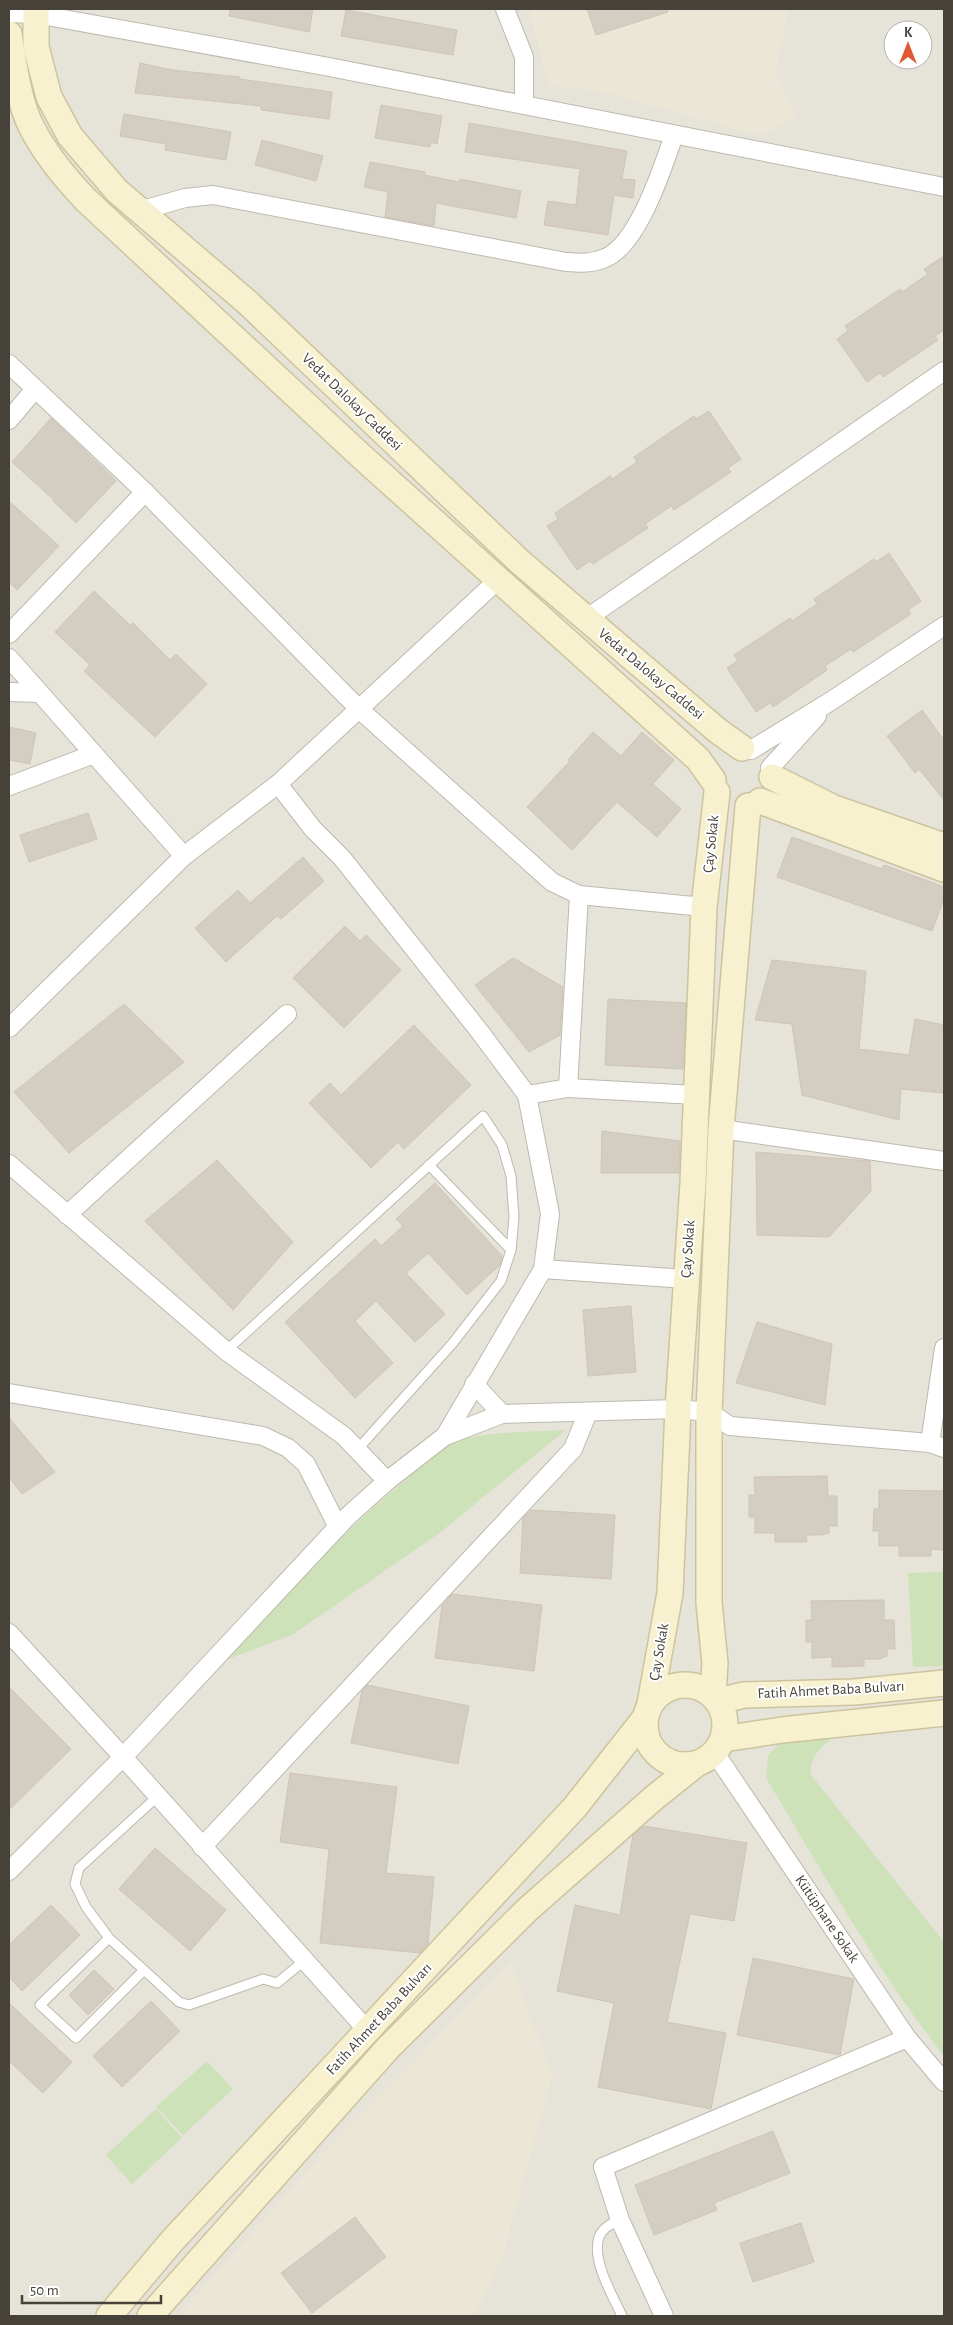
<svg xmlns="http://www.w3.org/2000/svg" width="953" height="2325" viewBox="0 0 953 2325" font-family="'Alegreya Sans',sans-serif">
<rect width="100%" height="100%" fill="#f3f1ea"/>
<path fill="#e6e3d9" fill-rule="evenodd" d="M9,9H944V2316H9ZM893,30H923V60H893Z"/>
<g fill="#ebe6d6">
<polygon points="529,9 786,9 786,22 775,72 796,116 762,136 595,90 549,86"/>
<polygon points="511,1961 552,2077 502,2258 475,2316 181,2316 180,2314 323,2154"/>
</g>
<g fill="#cde2b8">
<path d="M566,1430L438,1534L292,1635L228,1659L237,1643C294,1584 350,1525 414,1473C428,1462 443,1445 460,1440C493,1431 531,1432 566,1430Z"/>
<polygon points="944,1572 944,1666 913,1667 908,1573"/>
<path d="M838,1733C824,1746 809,1754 811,1775L944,1942V2056C876,1969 823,1872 766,1778L768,1756L782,1740Z"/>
<polygon points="207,2061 233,2089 183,2135 156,2107"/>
<polygon points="156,2109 182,2138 132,2184 106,2155"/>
</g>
<g fill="#d4cdc1" stroke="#cec5b5">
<polygon points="230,9 313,9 309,32 229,16"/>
<polygon points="587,9 667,9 668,12 596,35"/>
<polygon points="346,10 457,30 453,55 341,36"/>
<polygon points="140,63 172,70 240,77 240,79 332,92 329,119 261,110 261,106 135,93"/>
<polygon points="381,105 442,116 437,144 431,142 430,147 375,138"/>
<polygon points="124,114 231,132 226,160 165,150 166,144 120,136"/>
<polygon points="469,123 627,151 622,179 635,180 633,198 614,195 608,235 544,225 548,201 576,205 580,169 465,152"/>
<polygon points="262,140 323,156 316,181 255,165"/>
<polygon points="370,162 425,172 424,175 459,182 460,179 521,191 516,218 436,203 434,226 385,217 388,192 364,187"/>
<polygon points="944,256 944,330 935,336 938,340 883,377 880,373 867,382 837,339 848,331 845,326 900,289 902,292 928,274 924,269"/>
<polygon points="709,411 741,459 728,468 731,472 674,510 671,506 645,524 648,528 593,564 590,561 577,570 547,526 558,519 555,513 610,476 612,479 637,462 634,457 694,416 696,419"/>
<polygon points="51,418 116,481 76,523 53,501 54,500 12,462"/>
<polygon points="9,501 59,546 17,590 9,582"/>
<polygon points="889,553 921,601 908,610 911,614 853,652 851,649 825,666 827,670 773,707 770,703 756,712 727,668 738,661 734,655 790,618 792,621 817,604 814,599 874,559 876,562"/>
<polygon points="94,591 130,625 133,623 170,660 176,654 207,684 155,737 84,671 90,665 55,632"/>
<polygon points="922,710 944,740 944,800 919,769 915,773 887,736"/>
<polygon points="9,727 36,733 30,764 9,760"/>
<polygon points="593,732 621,756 642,732 674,760 653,784 681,809 657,837 617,802 572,850 527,807 570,761 568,760"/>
<polygon points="88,813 97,839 29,862 20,835"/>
<polygon points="792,837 882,869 884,865 944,887 944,899 932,931 777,877"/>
<polygon points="303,857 324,881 281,919 277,916 226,962 195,928 238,890 250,903"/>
<polygon points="345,926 360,941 366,935 401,970 344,1028 293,978"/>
<polygon points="513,958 563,987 560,1035 529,1052 475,985"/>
<polygon points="772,960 866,971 859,1049 909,1055 915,1019 944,1025 944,1093 901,1089 899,1120 802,1095 792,1024 755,1020"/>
<polygon points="608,999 686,1003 683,1069 605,1065"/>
<polygon points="124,1004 184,1062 69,1153 14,1092"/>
<polygon points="414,1025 471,1085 404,1149 398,1142 371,1168 309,1103 330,1083 341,1095"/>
<polygon points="602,1131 680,1141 679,1173 601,1173"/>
<polygon points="756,1152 870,1161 871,1191 829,1237 757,1235"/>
<polygon points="217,1160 293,1242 233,1310 145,1221"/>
<polygon points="435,1183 502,1256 500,1265 467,1295 428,1253 406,1273 445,1314 415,1342 376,1301 355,1321 393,1363 355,1398 285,1322 375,1239 381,1246 403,1226 396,1219"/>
<polygon points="631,1306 636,1372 588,1376 583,1310"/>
<polygon points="757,1322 832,1344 825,1405 736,1383"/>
<polygon points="9,1418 55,1472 22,1494 9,1477"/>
<polygon points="827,1476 828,1496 837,1496 837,1526 829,1526 829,1533 822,1535 806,1535 807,1542 775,1542 775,1533 755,1533 755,1517 749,1517 749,1495 755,1495 754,1477"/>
<polygon points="879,1490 944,1491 944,1550 931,1549 931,1556 899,1556 899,1546 879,1546 879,1531 873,1531 874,1509 879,1509"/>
<polygon points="531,1510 615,1515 611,1579 520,1573 523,1518"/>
<polygon points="452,1594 542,1605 534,1671 435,1658 442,1606"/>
<polygon points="884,1600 884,1620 894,1620 895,1649 887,1649 887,1656 879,1659 864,1659 864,1666 832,1667 832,1657 812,1658 812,1642 806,1642 806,1620 812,1620 811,1601"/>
<polygon points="367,1685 469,1706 458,1764 351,1743 362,1691"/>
<polygon points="9,1687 71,1749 9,1810"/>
<polygon points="290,1773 397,1787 386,1873 434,1877 428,1944 420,1953 320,1943 329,1849 280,1842"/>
<polygon points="644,1826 747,1843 734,1921 690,1914 667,2022 726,2033 711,2109 598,2087 614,2003 557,1991 575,1905 620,1915 633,1835"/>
<polygon points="155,1848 226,1910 190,1951 119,1889"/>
<polygon points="51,1905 80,1935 22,1991 9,1977 9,1945"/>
<polygon points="753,1958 854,1979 840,2055 737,2035"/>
<polygon points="94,1970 114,1989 88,2015 69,1995"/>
<polygon points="151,2001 180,2031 122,2087 93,2056"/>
<polygon points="9,2003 72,2062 43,2093 9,2061"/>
<polygon points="773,2131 790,2173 714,2203 717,2210 654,2235 635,2185"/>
<polygon points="355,2217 386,2257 312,2313 281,2273"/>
<polygon points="801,2223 814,2262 753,2282 740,2243"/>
</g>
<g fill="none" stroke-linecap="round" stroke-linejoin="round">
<defs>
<g id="lane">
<polyline points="429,1165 511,1250"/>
<polyline points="226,1351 483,1116 502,1145 511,1176 514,1217 511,1250 501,1281 452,1344 357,1450"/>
<polyline points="157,1797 79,1868 75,1884 86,1907 109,1938 179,2002 189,2005 263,1979 277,1983 304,1961"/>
<polyline points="109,1938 40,2005 76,2038 143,1971"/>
<path d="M620,2220C612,2223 602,2229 599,2237C591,2260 613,2296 622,2316"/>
</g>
<g id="street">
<polyline points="505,9 524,57 524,105"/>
<polyline points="9,13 36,14 324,66 944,187"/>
<path d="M139,211L185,198L213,195L566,262C580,263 592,264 605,258C638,245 663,167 674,135"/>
<polyline points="9,364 145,492 9,634"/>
<polyline points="9,420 35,389"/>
<polyline points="145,492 359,709 552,882 579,895 704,907"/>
<polyline points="586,619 944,371"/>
<polyline points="9,658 184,856"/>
<polyline points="9,692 40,693"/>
<polyline points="751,750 831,701 944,626"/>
<polyline points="770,768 817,716"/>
<polyline points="278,784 313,829 342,858 480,1032 527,1095"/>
<polyline points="9,786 94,754"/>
<polyline points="9,1028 184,856 278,784 499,579"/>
<polyline points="568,1088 696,1095"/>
<polyline points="721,1129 944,1161"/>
<polyline points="9,1164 226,1351 344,1436 387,1481"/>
<polyline points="67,1215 287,1014"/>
<polyline points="543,1269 686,1279"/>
<polyline points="944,1348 930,1443 944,1448"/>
<polyline points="474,1384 502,1414"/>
<polyline points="9,1393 263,1436 288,1448 306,1464 338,1527"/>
<polyline points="445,1436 543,1269 550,1214 527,1095 568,1088 579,895"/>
<polyline points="9,1633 123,1757 367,2030"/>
<polyline points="715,1753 907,2038 944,2082"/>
<polyline points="202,1847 573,1449 588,1412"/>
<polyline points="9,1871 123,1757 348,1516 387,1481 445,1436 502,1414 678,1409 709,1412 730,1426 930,1443"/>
<polyline points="664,2316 620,2220 603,2167 907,2038"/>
</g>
<g id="secondary">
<polyline points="36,9 36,47 49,97 70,136 117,191 247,302 520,562 718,731 742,748"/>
<path d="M9,34C13,60 19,103 31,126C45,154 65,178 86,200L361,456L698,759L713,780"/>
<polyline points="772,777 834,808 944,846"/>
<polyline points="760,801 944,869"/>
<circle cx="685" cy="1725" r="40"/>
<polyline points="713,1696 715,1663 709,1603 709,1412 721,1129 748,806"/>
<polyline points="718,1701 744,1695 854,1692 944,1683"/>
<polyline points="650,1704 670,1593 678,1409 693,1183 704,907 717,792"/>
<polyline points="723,1739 782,1730 944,1713"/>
<polyline points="109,2316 172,2241 575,1807 645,1718"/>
<polyline points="150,2316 388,2048 527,1910 655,1797 695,1765"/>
</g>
</defs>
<use href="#lane" stroke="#beb9ae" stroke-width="11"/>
<use href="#street" stroke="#beb9ae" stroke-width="20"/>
<use href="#secondary" stroke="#cdc49f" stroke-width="28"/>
<use href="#lane" stroke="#fff" stroke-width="9"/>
<use href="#street" stroke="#fff" stroke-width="18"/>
<use href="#secondary" stroke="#f8f1cf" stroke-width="25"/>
</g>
<g text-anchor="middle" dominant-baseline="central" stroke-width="4" stroke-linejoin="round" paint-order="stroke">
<g font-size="15" fill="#464239" stroke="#fff">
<text transform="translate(352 402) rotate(44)">Vedat Dalokay Caddesi</text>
<text transform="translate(651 674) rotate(40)">Vedat Dalokay Caddesi</text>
<text transform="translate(711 844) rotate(-84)">Çay Sokak</text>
<text transform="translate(688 1249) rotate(-86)">Çay Sokak</text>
<text transform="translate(659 1652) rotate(-80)">Çay Sokak</text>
<text transform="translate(831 1690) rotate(-3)">Fatih Ahmet Baba Bulvarı</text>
<text transform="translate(827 1919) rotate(56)">Kütüphane Sokak</text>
<text transform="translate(379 2019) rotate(-47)">Fatih Ahmet Baba Bulvarı</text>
</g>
</g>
<rect width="953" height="2325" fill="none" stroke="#464239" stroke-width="20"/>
<g transform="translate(908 45)"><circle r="24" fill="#ffffff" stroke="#b5b3b0"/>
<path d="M0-4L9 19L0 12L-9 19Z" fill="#e05834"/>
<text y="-8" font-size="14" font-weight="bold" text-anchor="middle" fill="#464239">K</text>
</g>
<path d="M22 2295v8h139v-8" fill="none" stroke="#464239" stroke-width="2.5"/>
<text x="30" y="2295" font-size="15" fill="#464239" stroke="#ffffff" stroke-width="4" paint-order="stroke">50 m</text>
</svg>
